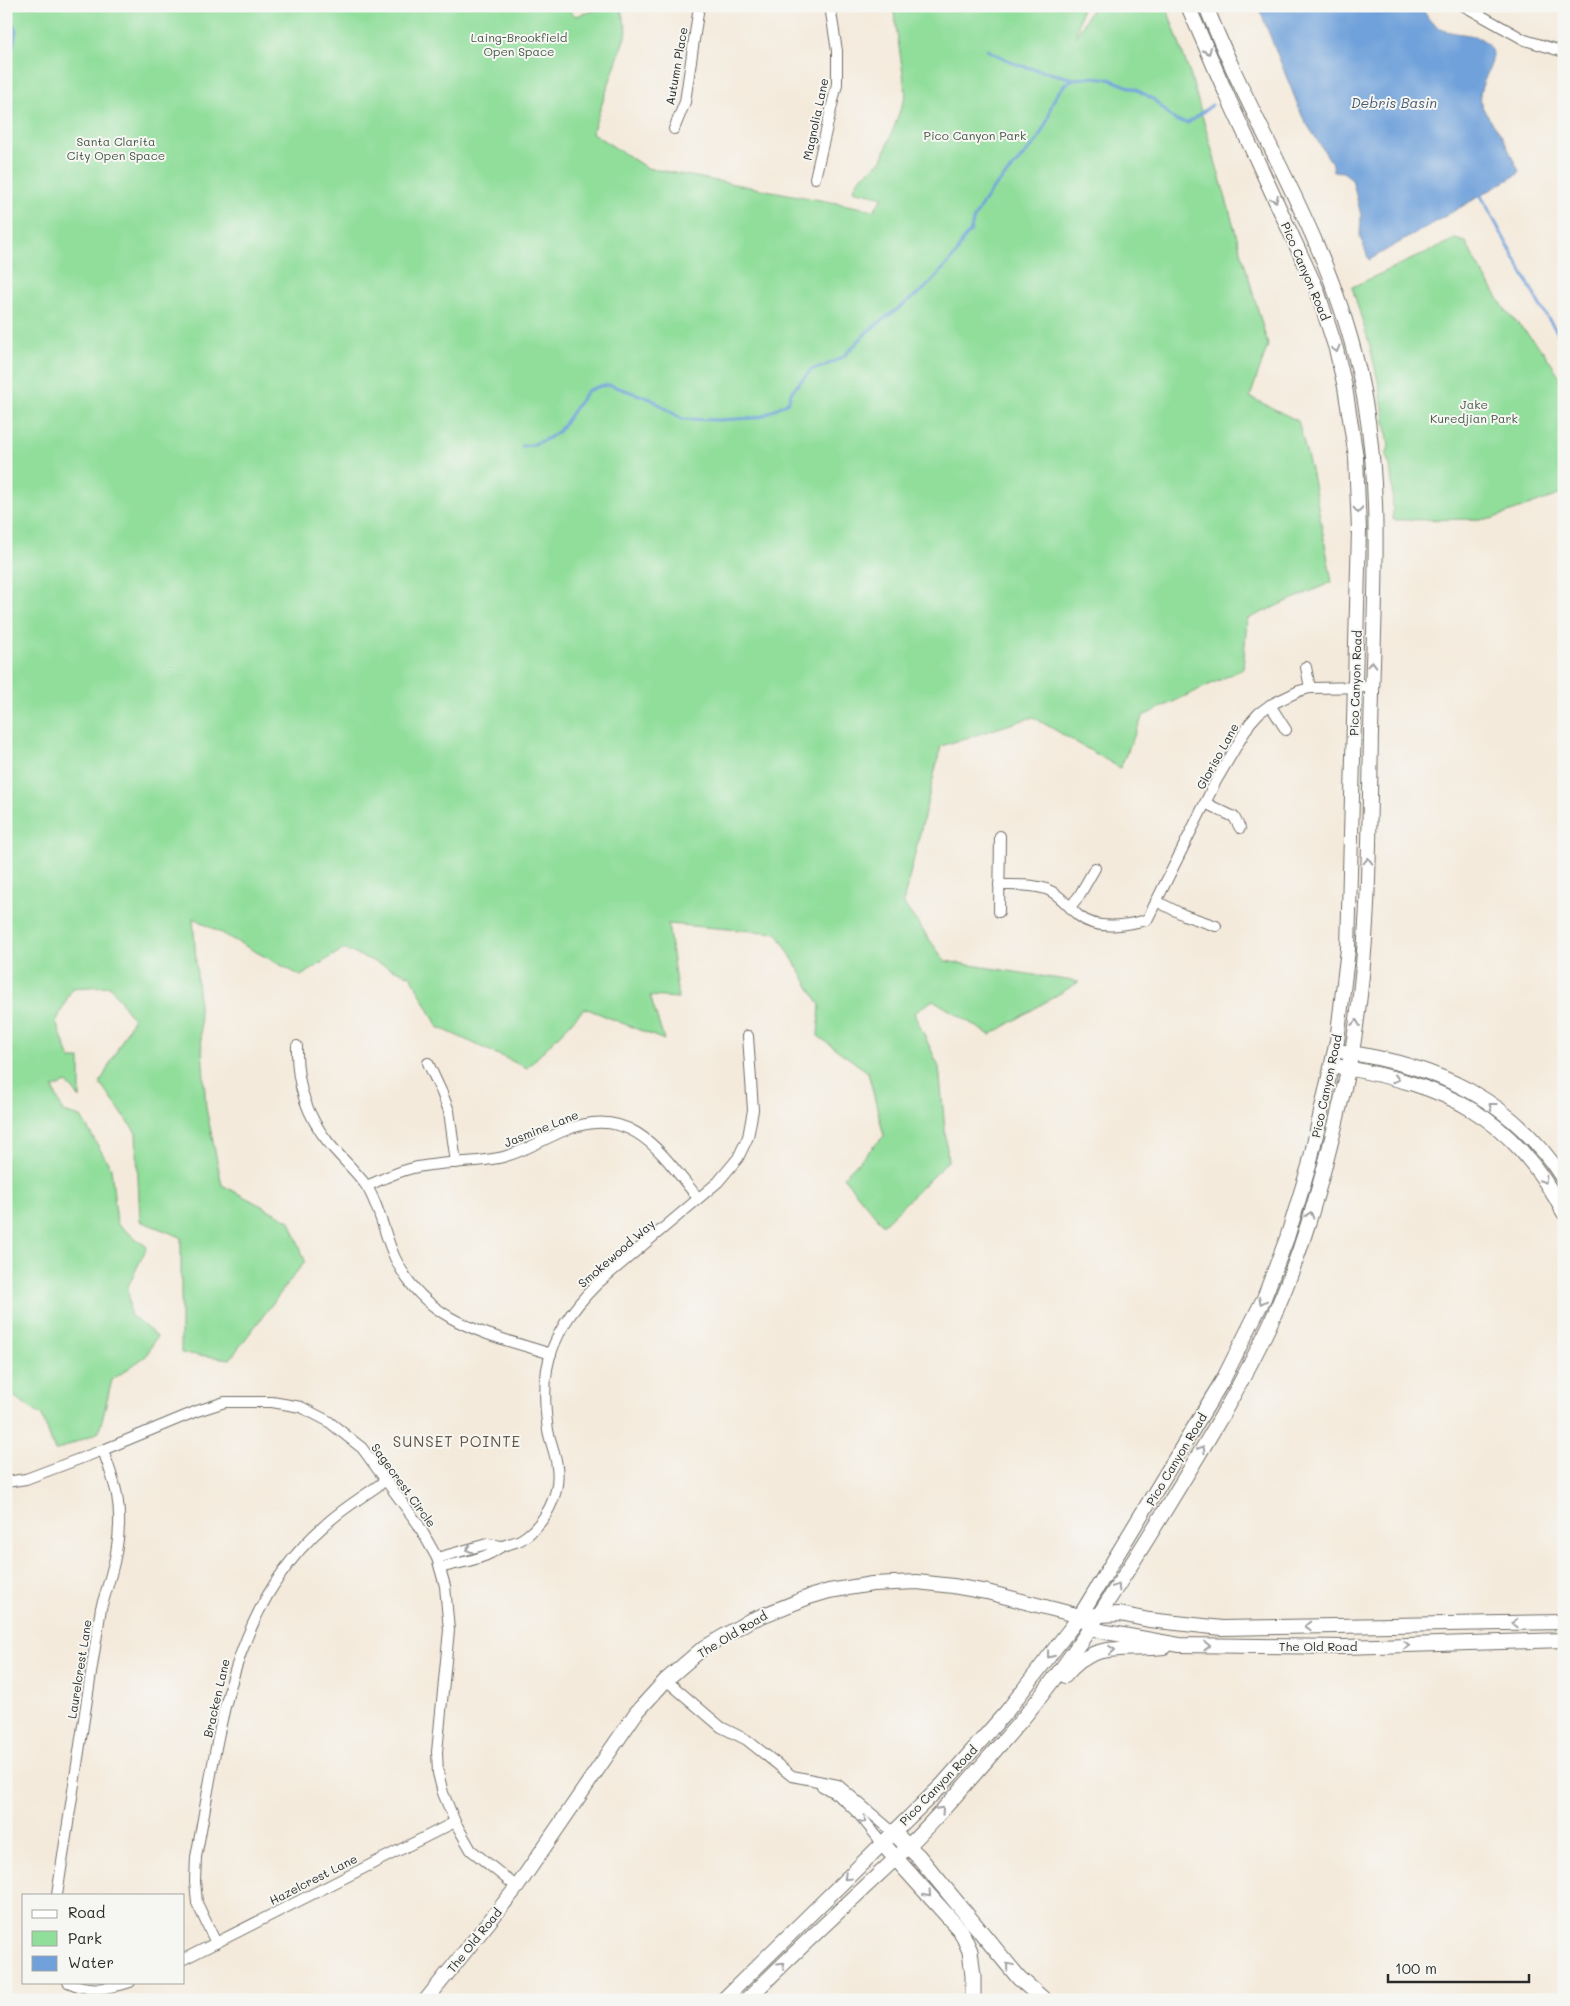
<svg xmlns="http://www.w3.org/2000/svg" width="1570" height="2006" viewBox="0 0 1570 2006" font-family="Mali,sans-serif">
<rect width="100%" height="100%" fill="#f6f6f2"/>
<filter id="ink" filterUnits="userSpaceOnUse"><feTurbulence type="fractalNoise" baseFrequency=".02" numOctaves="2"/><feDisplacementMap in="SourceGraphic" scale="10" xChannelSelector="R" yChannelSelector="G"/><feConvolveMatrix kernelMatrix="1 2 1 2 8 2 1 2 1" color-interpolation-filters="sRGB"/></filter>
<filter id="wash" filterUnits="userSpaceOnUse"><feTurbulence type="fractalNoise" baseFrequency=".0096" numOctaves="4" result="noise"/><feDisplacementMap in="SourceGraphic" scale="20" xChannelSelector="R" yChannelSelector="G"/><feGaussianBlur stdDeviation="1.12" result="paint"/><feColorMatrix in="noise" values="0 0 0 0 0 0 0 0 0 0 0 0 0 0 0 0 0 1.4 0 .05"/><feComposite in="paint" operator="in"/></filter>
<g filter="url(#wash)">
<rect width="100%" height="100%" fill="#f4eadb"/>
<g fill="#91de9b" stroke="#5e8463">
<polygon points="6,6 563,6 576,16 609,6 620,6 627,31 592,133 647,168 874,210 883,197 853,190 859,179 882,160 906,94 893,6 1082,6 1076,37 1093,6 1166,6 1191,77 1268,345 1250,397 1298,421 1312,474 1332,582 1247,619 1243,669 1143,716 1120,768 1033,717 941,746 903,903 945,961 1079,982 990,1035 933,1000 914,1013 939,1067 948,1161 883,1225 843,1177 884,1136 868,1072 818,1036 820,1005 777,933 668,924 678,998 650,996 664,1040 585,1008 527,1068 438,1027 411,976 343,949 301,976 193,918 206,1108 222,1185 290,1221 305,1261 230,1359 181,1353 181,1237 140,1221 136,1133 100,1083 133,1019 110,986 72,988 56,1022 70,1059 80,1059 80,1098 67,1083 53,1088 63,1112 81,1117 111,1168 117,1224 147,1247 128,1286 130,1315 157,1336 146,1356 112,1380 99,1432 55,1451 42,1416 6,1391"/>
<polygon points="1455,239 1466,242 1475,261 1506,311 1543,351 1564,383 1564,493 1491,519 1393,520 1392,482 1390,466 1386,456 1389,446 1380,390 1370,346 1352,287"/>
</g>
<path fill="#70a1da" stroke="#4e6682" d="M1258,6H1422C1437,49 1478,21 1491,50C1497,62 1480,82 1480,97C1480,110 1495,125 1502,136C1508,148 1513,159 1519,171L1518,174L1369,260L1360,237L1361,215L1352,179L1343,172L1333,171V165L1303,118Z"/>
<g fill="none" stroke-linecap="round" stroke-linejoin="round">
<g stroke="#70a1da" stroke-width="3">
<polyline points="6,15 16,30 13,46 6,52"/>
<polyline points="987,50 1018,65 1074,79"/>
<polyline points="6,98 12,103 12,111 6,121"/>
<polyline points="1479,192 1543,311 1564,342"/>
<polyline points="522,446 532,445 549,438 559,431 587,391 600,386 610,385 651,399 682,419 719,420 753,418 763,416 788,402 792,391 812,369 822,367 843,357 868,331 923,290 934,279 957,253 962,241 970,232 974,218 983,203 991,191 1037,141 1048,119 1051,106 1057,94 1066,83 1074,79 1094,77 1109,79 1137,90 1153,99 1176,121 1188,123 1212,105"/>
</g>
</g>
</g>
<g filter="url(#ink)">
<g fill="none" stroke-linecap="round" stroke-linejoin="round">
<defs>
<g id="minor">
<polyline points="1464,6 1525,40 1564,52"/>
<polyline points="674,129 685,102 699,6"/>
<polyline points="815,178 837,84 837,51 830,6"/>
<polyline points="1306,667 1310,688"/>
<polyline points="1270,705 1286,730"/>
<polyline points="1205,803 1234,817 1240,828"/>
<path d="M999,885C1014,885 1031,884 1046,889C1060,894 1068,907 1079,916C1097,931 1126,925 1147,920L1216,781L1250,723L1259,713L1270,705L1299,691L1310,688L1372,687"/>
<polyline points="1156,901 1184,915 1216,926"/>
<polyline points="1070,907 1079,896 1095,868"/>
<polyline points="999,912 1000,836"/>
<path d="M297,1046C296,1082 305,1113 328,1142C339,1156 354,1169 365,1184C378,1201 385,1237 395,1258C426,1324 489,1334 551,1354"/>
<polyline points="428,1063 442,1093 449,1111 456,1163"/>
<path d="M367,1186C382,1179 396,1172 413,1168C442,1161 474,1164 503,1157C526,1151 545,1138 566,1130C632,1103 662,1154 698,1198"/>
<polyline points="6,1482 26,1479 103,1450 197,1411 225,1402 272,1402 301,1407 328,1421 362,1448 418,1524 437,1558 445,1586 449,1630 437,1752 438,1773 443,1793 455,1822 471,1850 517,1887"/>
<polyline points="437,1558 487,1544 502,1546"/>
<path d="M440,1568C456,1563 477,1561 491,1553C495,1551 498,1548 501,1547C508,1543 516,1543 522,1539C545,1524 561,1494 557,1467C556,1454 550,1442 548,1430C545,1410 544,1389 547,1369C553,1335 573,1308 597,1284L718,1182L738,1158L748,1137L753,1110L748,1036"/>
<polyline points="666,1680 721,1727 747,1740 792,1776 838,1785 893,1832"/>
<path d="M822,1786C848,1798 865,1821 882,1843"/>
<path d="M57,1895L101,1608C113,1570 124,1535 117,1495C114,1480 108,1465 103,1450"/>
<path d="M216,1943L197,1903L195,1881L196,1857C219,1739 228,1609 325,1525C343,1508 366,1495 386,1480"/>
<polyline points="184,1959 455,1822"/>
<path d="M68,1982C89,1992 109,1989 130,1982"/>
</g>
<g id="major">
<path d="M1344,1052C1435,1065 1513,1099 1564,1180"/>
<path d="M1341,1067C1447,1086 1511,1114 1564,1213"/>
<polyline points="1085,1622 1090,1628 1106,1632 1179,1645 1345,1647 1564,1640"/>
<path d="M1065,1676C1095,1639 1123,1652 1164,1647"/>
<polyline points="426,2000 517,1887 636,1713 666,1680 702,1649 749,1621 809,1597 829,1591 872,1584 917,1582 953,1586 987,1592 1080,1616 1120,1614 1149,1620 1222,1628 1564,1622"/>
<polyline points="723,2000 942,1785 1007,1711 1080,1616 1224,1378 1264,1298 1287,1238 1309,1166 1337,1041 1348,949 1359,530 1356,457 1345,387 1336,349 1317,290 1225,91 1188,6"/>
<path d="M747,2000C794,1952 844,1907 893,1861C930,1826 965,1785 999,1746C1059,1680 1107,1604 1154,1528C1195,1461 1237,1395 1270,1324C1300,1259 1319,1191 1336,1122C1342,1097 1348,1072 1353,1046C1370,943 1369,838 1371,734C1373,608 1387,478 1355,355C1324,232 1252,124 1206,6"/>
</g>
<g id="highway">
<polyline points="893,1832 919,1857 1019,1978 1044,2000"/>
<polyline points="882,1843 961,1931 970,1951 973,1976 973,2000"/>
</g>
</defs>
<use href="#minor" stroke="#716e69" stroke-width="12"/>
<use href="#major" stroke="#716e69" stroke-width="16"/>
<use href="#highway" stroke="#716e69" stroke-width="17"/>
<use href="#minor" stroke="#fff" stroke-width="10"/>
<use href="#major" stroke="#fff" stroke-width="14"/>
<use href="#highway" stroke="#fff" stroke-width="15"/>
</g>
<defs><path id="oneway-chevron" d="M-2-3.5L2.5 0L-2 3.5" fill="none" stroke-width="1.6" stroke-linecap="round" stroke-linejoin="round" transform="scale(1.25)"/></defs>
<g stroke="#a0a0a0">
<use href="#oneway-chevron" transform="translate(1208 51) rotate(66)"/>
<use href="#oneway-chevron" transform="translate(1275 199) rotate(65)"/>
<use href="#oneway-chevron" transform="translate(1336 349) rotate(75)"/>
<use href="#oneway-chevron" transform="translate(1358 510) rotate(88)"/>
<use href="#oneway-chevron" transform="translate(1372 664) rotate(-89)"/>
<use href="#oneway-chevron" transform="translate(1368 861) rotate(-88)"/>
<use href="#oneway-chevron" transform="translate(1356 1023) rotate(-83)"/>
<use href="#oneway-chevron" transform="translate(1396 1079) rotate(17)"/>
<use href="#oneway-chevron" transform="translate(1492 1106) rotate(-142)"/>
<use href="#oneway-chevron" transform="translate(1544 1180) rotate(58)"/>
<use href="#oneway-chevron" transform="translate(1310 1215) rotate(-73)"/>
<use href="#oneway-chevron" transform="translate(1262 1301) rotate(115)"/>
<use href="#oneway-chevron" transform="translate(1202 1449) rotate(-60)"/>
<use href="#oneway-chevron" transform="translate(469 1549) rotate(164)"/>
<use href="#oneway-chevron" transform="translate(1117 1587) rotate(-58)"/>
<use href="#oneway-chevron" transform="translate(1515 1623) rotate(178)"/>
<use href="#oneway-chevron" transform="translate(1308 1626) rotate(178)"/>
<use href="#oneway-chevron" transform="translate(1406 1645) rotate(-2)"/>
<use href="#oneway-chevron" transform="translate(1207 1646) rotate(1)"/>
<use href="#oneway-chevron" transform="translate(1112 1650) rotate(-5)"/>
<use href="#oneway-chevron" transform="translate(1050 1655) rotate(128)"/>
<use href="#oneway-chevron" transform="translate(941 1810) rotate(-47)"/>
<use href="#oneway-chevron" transform="translate(863 1820) rotate(48)"/>
<use href="#oneway-chevron" transform="translate(847 1877) rotate(136)"/>
<use href="#oneway-chevron" transform="translate(928 1894) rotate(48)"/>
<use href="#oneway-chevron" transform="translate(782 1965) rotate(-44)"/>
<use href="#oneway-chevron" transform="translate(1009 1966) rotate(-130)"/>
</g>
</g>
<g text-anchor="middle" dominant-baseline="central" stroke-width="4" stroke-linejoin="round" paint-order="stroke">
<g font-size="12" fill="#445847" stroke="#f6f6f2">
<text x="519" y="37">Laing-Brookfield<tspan x="519" dy="14">Open Space</tspan></text>
<text x="975" y="135">Pico Canyon Park</text>
<text x="116" y="141">Santa Clarita<tspan x="116" dy="14">City Open Space</tspan></text>
<text x="1474" y="404">Jake<tspan x="1474" dy="14">Kuredjian Park</tspan></text>
</g>
<g font-size="12" fill="#2b2b2b" stroke="#f6f6f2">
<text transform="translate(676 66) rotate(-80)">Autumn Place</text>
<text transform="translate(815 119) rotate(-78)">Magnolia Lane</text>
<text transform="translate(1306 271) rotate(67)">Pico Canyon Road</text>
<text transform="translate(1355 683) rotate(-88)">Pico Canyon Road</text>
<text transform="translate(1217 756) rotate(-61)">Gloriso Lane</text>
<text transform="translate(1326 1086) rotate(-78)">Pico Canyon Road</text>
<text transform="translate(541 1128) rotate(-22)">Jasmine Lane</text>
<text transform="translate(616 1253) rotate(-41)">Smokewood Way</text>
<text transform="translate(1176 1459) rotate(-59)">Pico Canyon Road</text>
<text transform="translate(404 1485) rotate(54)">Sagecrest Circle</text>
<text transform="translate(732 1634) rotate(-31)">The Old Road</text>
<text x="1318" y="1646">The Old Road</text>
<text transform="translate(79 1669) rotate(-81)">Laurelcrest Lane</text>
<text transform="translate(216 1698) rotate(-77)">Bracken Lane</text>
<text transform="translate(938 1785) rotate(-46)">Pico Canyon Road</text>
<text transform="translate(313 1879) rotate(-27)">Hazelcrest Lane</text>
<text transform="translate(474 1940) rotate(-51)">The Old Road</text>
</g>
<g font-size="14" font-style="italic" fill="#475a71" stroke="#f6f6f2">
<text x="1394" y="102">Debris Basin</text>
</g>
<g font-size="15" letter-spacing="1" fill="#655643" stroke="#f6f6f2">
<text x="457" y="1441">SUNSET POINTE</text>
</g>
</g>
<rect width="1570" height="2006" fill="none" stroke="#f6f6f2" stroke-width="25"/>
<rect x="22" y="1894" width="162" height="90" fill="#f6f6f2" stroke="#a5a5a2"/>
<rect x="32" y="1910" width="25" height="8" fill="#ffffff" stroke="#a5a5a2"/>
<text x="68" y="1918" font-size="15" fill="#2b2b2b">Road</text>
<rect x="32" y="1931" width="25" height="15" fill="#91de9b" stroke="#a5a5a2"/>
<text x="68" y="1944" font-size="15" fill="#2b2b2b">Park</text>
<rect x="32" y="1956" width="25" height="15" fill="#70a1da" stroke="#a5a5a2"/>
<text x="68" y="1968" font-size="15" fill="#2b2b2b">Water</text>
<path d="M1388 1974v8h141v-8" fill="none" stroke="#2b2b2b" stroke-width="2.5"/>
<text x="1395" y="1974" font-size="15" fill="#2b2b2b" stroke="#f6f6f2" stroke-width="4" paint-order="stroke">100 m</text>
</svg>
